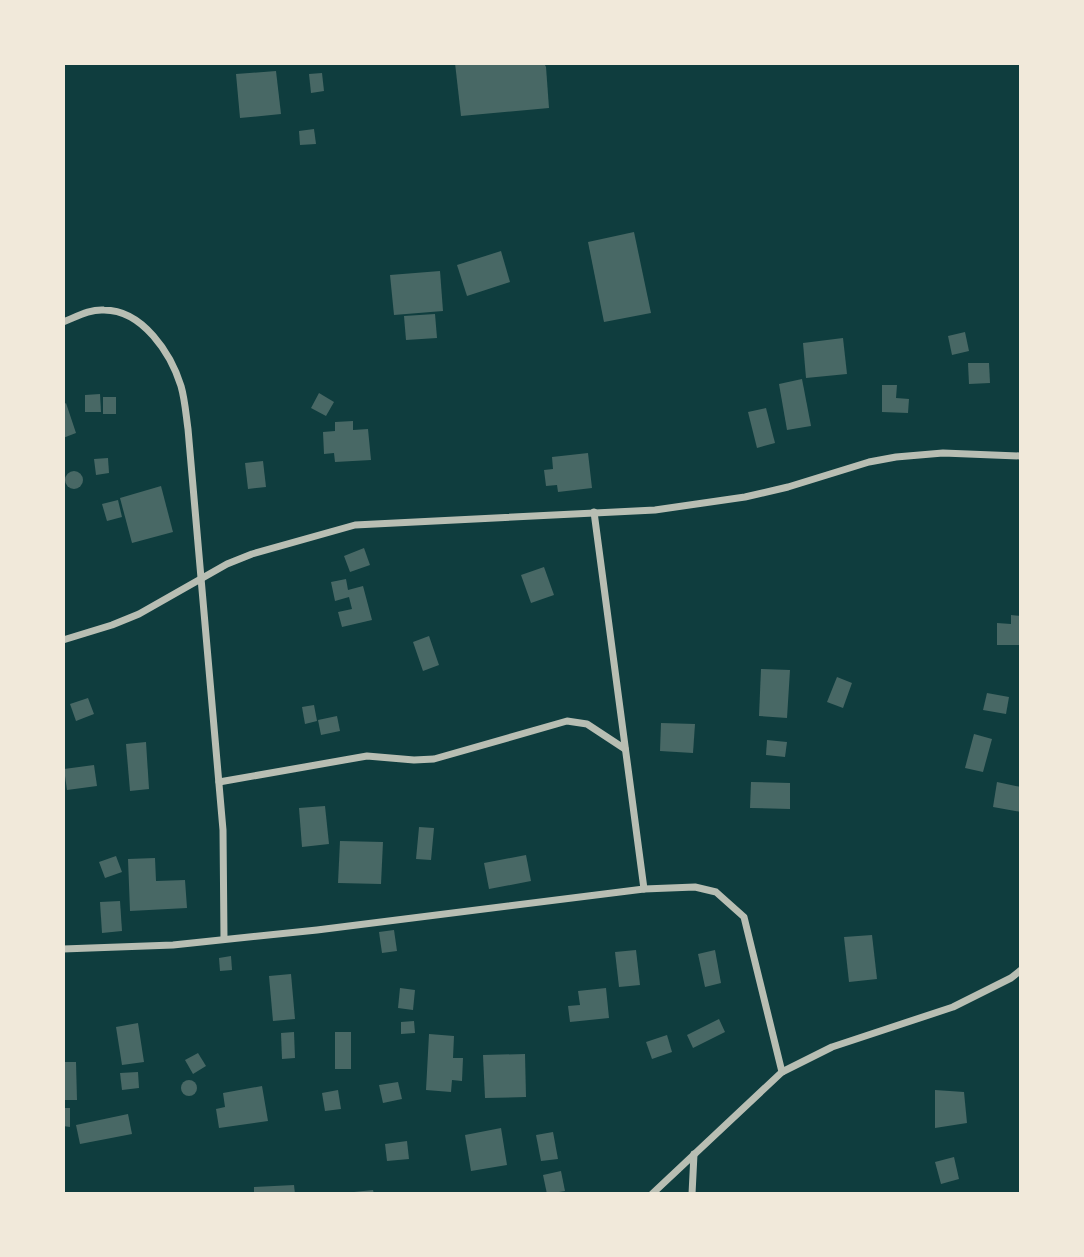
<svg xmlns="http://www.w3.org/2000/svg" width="1084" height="1257" viewBox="0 0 1084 1257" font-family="'Source Sans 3',sans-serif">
<rect width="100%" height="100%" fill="#0f3d3e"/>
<g fill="#486865">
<polygon points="455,63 544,63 546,67 549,108 461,116"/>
<polygon points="276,71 281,114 240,118 236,74"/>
<polygon points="322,73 324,91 311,93 309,74"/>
<polygon points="314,129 316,144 300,145 299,131"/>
<polygon points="634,232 651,313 604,322 588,242"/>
<polygon points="501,251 510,282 467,296 457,265"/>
<polygon points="440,271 443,311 394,315 390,275"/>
<polygon points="435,314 437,338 406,340 404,316"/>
<polygon points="965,332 969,351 952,355 948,336"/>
<polygon points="843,338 847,374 806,378 803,343"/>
<polygon points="968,363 989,363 990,383 969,384"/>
<polygon points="802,379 811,426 787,430 779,384"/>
<polygon points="882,385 897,385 896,398 909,399 908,413 882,412"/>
<polygon points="319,393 334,402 326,416 311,408"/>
<polygon points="100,394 101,412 85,412 85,395"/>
<rect x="103" y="397" width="13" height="17"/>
<polygon points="66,403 76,433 63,438 63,405"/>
<polygon points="766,408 775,443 757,448 748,412"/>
<polygon points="353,421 353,430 368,429 371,460 335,462 334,453 324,454 323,432 335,431 335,422"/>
<polygon points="588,453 592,488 558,492 557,485 546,486 544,470 553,469 552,457"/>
<polygon points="108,458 109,473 96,475 94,459"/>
<polygon points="263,461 266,487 248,489 245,463"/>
<circle cx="74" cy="480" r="9"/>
<polygon points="161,486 173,532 132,543 120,498"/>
<polygon points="118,500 122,517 107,521 102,504"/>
<polygon points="364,548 370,565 350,572 344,556"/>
<polygon points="544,567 554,595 531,603 521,575"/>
<polygon points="346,579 348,590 363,586 372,620 342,627 338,612 352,609 349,597 335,601 331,582"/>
<polygon points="1011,615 1021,616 1021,645 997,645 997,623 1011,624"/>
<polygon points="429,636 439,665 423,671 413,642"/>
<polygon points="761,669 790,670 787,718 759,716"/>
<polygon points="837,677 852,683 843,708 827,702"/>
<polygon points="987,693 1009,697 1006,714 983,710"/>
<polygon points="88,698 94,714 76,721 70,704"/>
<polygon points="314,705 317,721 305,724 302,707"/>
<polygon points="337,716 340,731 321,735 318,720"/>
<polygon points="661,723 695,724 693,753 660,751"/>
<polygon points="974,734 992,739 983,772 965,768"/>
<polygon points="767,740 787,742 785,757 766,755"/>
<polygon points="146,742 149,789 130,791 126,744"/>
<polygon points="94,765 97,786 67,790 64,769"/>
<polygon points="751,782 790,783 790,809 750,808"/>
<polygon points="997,782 1021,787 1021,812 993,807"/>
<polygon points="325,806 329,844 302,847 299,808"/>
<polygon points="419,827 434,828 431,860 416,859"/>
<polygon points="340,841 383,842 381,884 338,883"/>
<polygon points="526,855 531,881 489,889 484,863"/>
<polygon points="116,856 122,872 105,878 99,862"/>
<polygon points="155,858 156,881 185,880 187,908 130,911 128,859"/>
<polygon points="120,901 122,931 102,933 100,902"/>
<polygon points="394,930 397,951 382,953 379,932"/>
<polygon points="872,935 877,979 849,982 844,937"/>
<polygon points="636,950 640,985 619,987 615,952"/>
<polygon points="715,950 721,983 705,987 698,954"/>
<polygon points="231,956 232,970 220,971 219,958"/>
<polygon points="291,974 295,1019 273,1021 269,976"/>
<polygon points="400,988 415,990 413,1010 398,1008"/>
<polygon points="606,988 609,1018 570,1022 568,1006 580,1005 578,991"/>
<polygon points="719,1019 725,1032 693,1048 687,1035"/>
<polygon points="414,1021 415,1033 401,1034 401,1022"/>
<polygon points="138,1023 144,1062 122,1065 116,1027"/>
<polygon points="294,1032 295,1058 282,1059 281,1033"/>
<rect x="335" y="1032" width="16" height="37"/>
<polygon points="429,1034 454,1036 453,1058 463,1058 462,1081 452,1080 451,1092 426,1090"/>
<polygon points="667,1035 672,1052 652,1059 646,1042"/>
<polygon points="198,1053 206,1066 193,1074 185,1060"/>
<polygon points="525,1054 526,1097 485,1098 483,1055"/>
<polygon points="63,1062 76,1062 77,1100 63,1100"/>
<polygon points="138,1072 139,1088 122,1090 120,1073"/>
<circle cx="189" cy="1088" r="8"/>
<polygon points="398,1082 402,1099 383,1103 379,1085"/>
<polygon points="262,1086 268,1121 219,1128 216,1109 225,1107 223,1093"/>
<polygon points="338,1090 341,1109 325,1111 322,1093"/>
<polygon points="935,1090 964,1092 967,1123 935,1128"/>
<polygon points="63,1108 70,1108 70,1127 63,1126"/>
<polygon points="128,1114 132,1134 80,1144 76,1125"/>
<polygon points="501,1128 507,1165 471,1171 465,1135"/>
<polygon points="553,1132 558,1159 541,1161 536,1135"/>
<polygon points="407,1141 409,1159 387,1161 385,1144"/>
<polygon points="954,1157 959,1179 941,1184 935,1162"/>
<polygon points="561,1171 565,1191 547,1194 543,1175"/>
<polygon points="294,1185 295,1194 254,1194 254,1187"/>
<polygon points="373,1190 374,1194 354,1194 354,1192"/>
</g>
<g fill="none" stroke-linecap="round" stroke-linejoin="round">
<g stroke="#b8beb3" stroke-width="7">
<path d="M63,322C76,317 90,309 104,310C143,310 171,354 181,386C185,400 186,415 188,429L223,830L224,938"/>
<polyline points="594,512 644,889"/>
<polyline points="63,640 112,625 139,614 227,564 252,554 355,525 655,510 745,497 788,487 869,462 896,457 943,453 1021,456"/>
<polyline points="219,782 367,756 414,760 434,759 567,721 587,724 625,749"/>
<polyline points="63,949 173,945 317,930 644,889 695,887 716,892 744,917 782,1072"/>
<polyline points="652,1194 782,1072 832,1047 953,1007 1011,978 1021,970"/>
<polyline points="692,1194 694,1154"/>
</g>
</g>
<rect width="1084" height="1257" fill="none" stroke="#f1e9da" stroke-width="130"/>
</svg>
